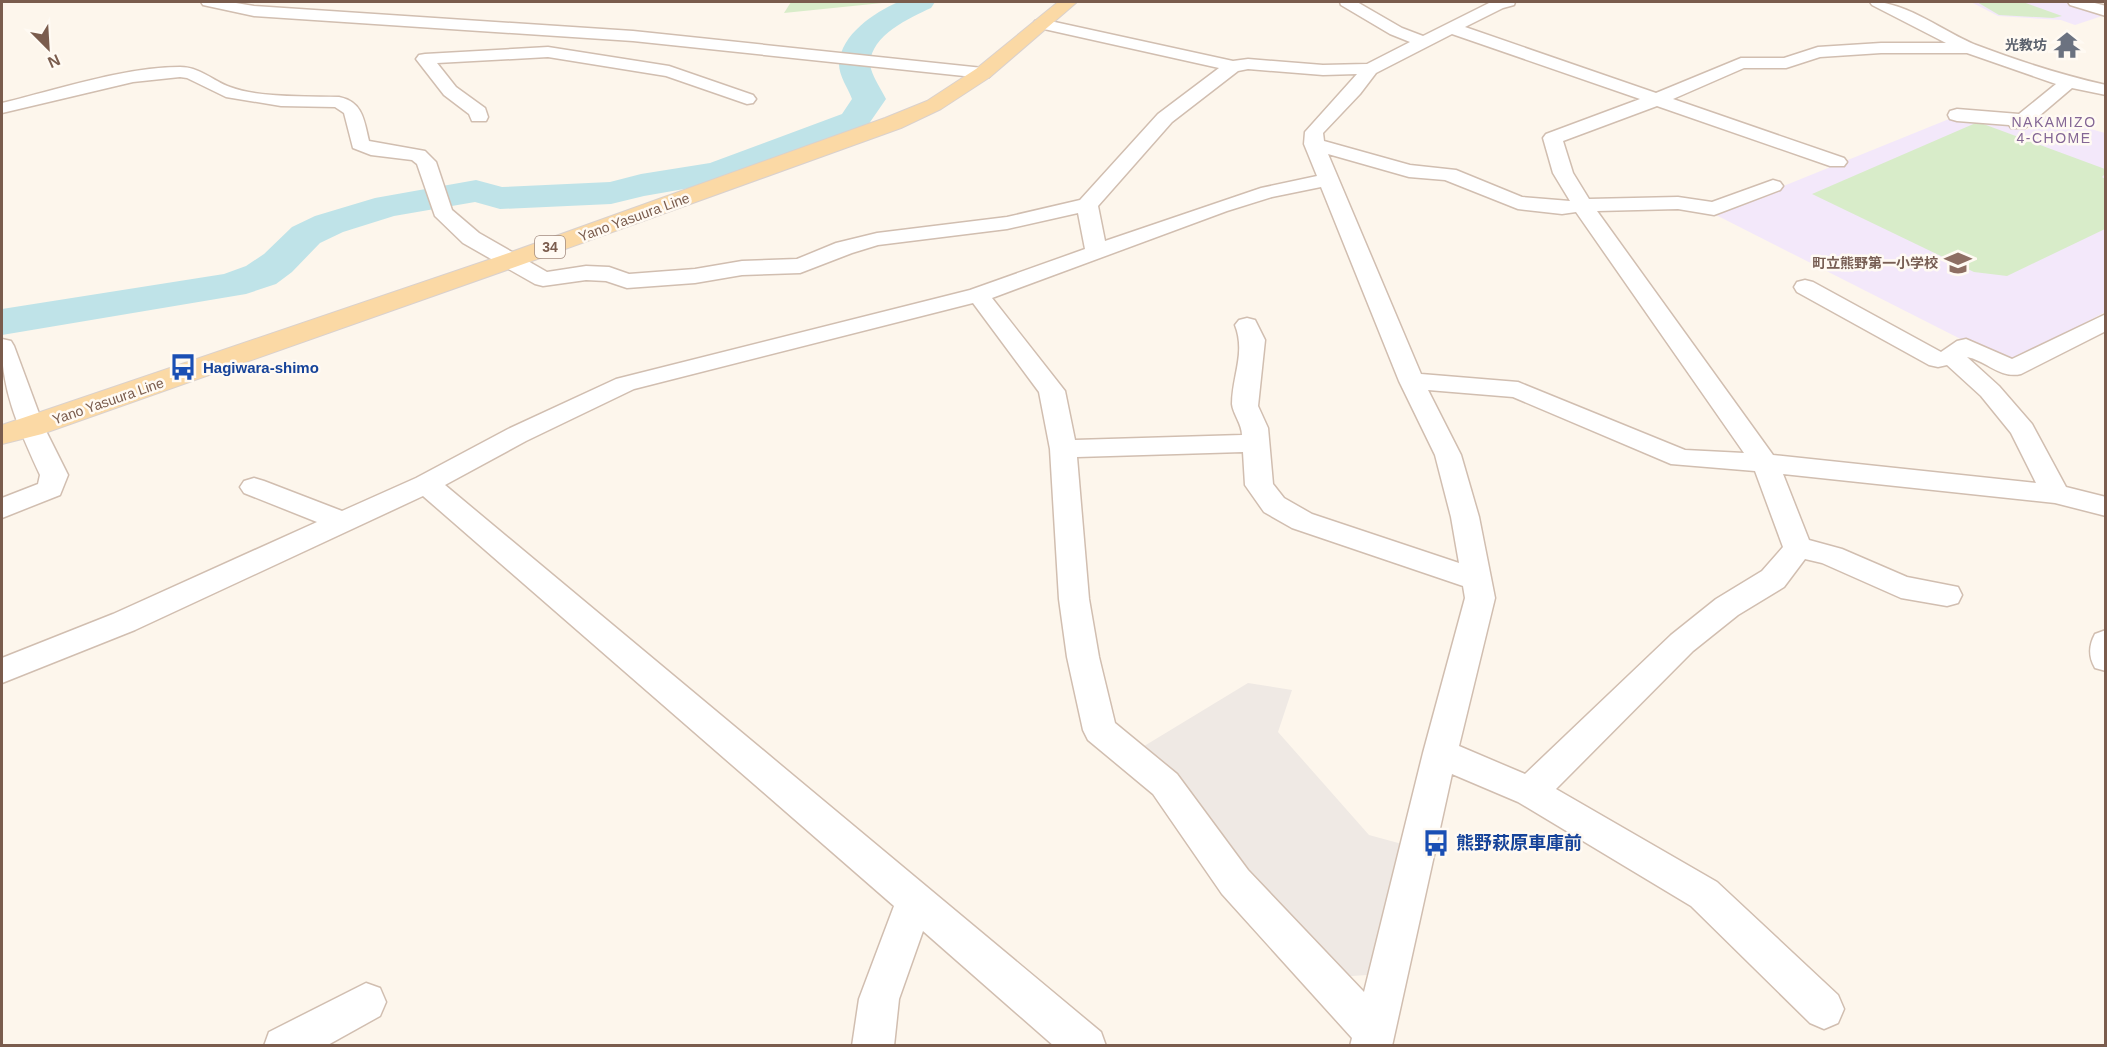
<svg xmlns="http://www.w3.org/2000/svg" width="2107" height="1047" viewBox="0 0 2107 1047" font-family="Helvetica,'Noto Sans JP',sans-serif">
<rect width="100%" height="100%" fill="#fdf6ec"/>
<polygon fill="#efe9e4" points="1248,683 1292,690 1278,732 1369,835 1402,844 1367,975 1337,977 1136,751"/>
<g fill="#f3e8fa">
<polygon points="1971,2 2069,2 2105,15 2075,25 2061,20 1998,16"/>
<polygon points="2044,116 2105,133 2105,312 2014,361 2004,361 1714,214 1954,117 1998,120 2027,130"/>
</g>
<g fill="#d8ecc9">
<polygon points="791,2 892,2 784,13"/>
<polygon points="1977,2 2023,2 2062,16 2053,18 1999,15"/>
<polygon points="1978,122 2105,169 2105,174 2102,177 2105,179 2105,229 2007,276 1974,272 1812,194"/>
</g>
<g fill="none" stroke-linecap="round" stroke-linejoin="round">
<path fill="#bfe3e8" fill-rule="evenodd" d="M898,2H935L931,8C909,18 865,38 871,69C874,79 881,89 886,99L866,128L730,181L644,196L611,204L500,209L475,202L394,216L343,232L320,243L292,272L276,284L246,294L2,335V309L224,274L246,266L264,254L292,227L315,216L375,198L476,180L502,187L610,182L641,174L710,163L842,114L852,99C848,88 839,76 839,64C841,34 874,13 898,2Z"/>
<defs>
<g id="minor">
<polygon points="201,2 230,2 254,6 633,31 983,68 989,69 992,73 989,77 983,78 633,41 254,16 203,5"/>
<path d="M1340,2H1357L1402,28L1423,36L1491,2H1515L1514,5L1503,8L1465,27L1656,93L1741,58H1784L1818,47L1881,43H1946L1872,5L1870,2C1904,0 1944,32 1976,45C2018,61 2062,75 2106,85V95L2072,88L2025,128H2011L2009,125L1957,121L1950,119L1948,115L1950,111L1957,109L2019,114L2056,84L1967,53H1881L1820,57L1786,68H1744L1673,99L1844,158L1847,162L1844,166H1830L1657,106L1563,141L1573,173L1589,199L1678,197L1712,202L1773,180L1780,182L1783,186L1780,190L1714,215L1678,209L1597,211L1773,455L2036,483L2011,433L1981,396L1947,365L1938,367L1929,365L1797,292L1794,287L1797,282L1805,280L1813,282L1941,352L1957,341L1966,339L2012,359L2106,314V331L2021,374C2000,379 1985,360 1967,357L1999,386L2032,424L2066,487L2106,497V516L2055,503L1783,474L1809,540L1842,549L1907,577L1958,587L1962,595L1958,603L1947,606L1901,598L1822,563L1805,559L1784,587L1738,615L1693,651L1556,789L1717,882L1838,995L1844,1009L1838,1023L1824,1029L1810,1023L1691,906L1518,802L1452,774L1392,1046H1350L1352,1038L1222,894L1153,794L1088,740L1083,730L1067,657L1059,599L1050,449L1039,392L973,303L634,389L526,441L445,485L1101,1032L1106,1046H1054L923,931L899,999L894,1046H852L859,999L894,906L423,496L135,630L2,683V658L113,614L317,522L244,493L240,487L244,481L254,478L264,481L342,511L416,478L508,429L616,379L970,290L1085,249L1078,213L1007,229L878,245L852,253L800,273L742,275L695,283L627,288L606,281L586,280L543,286L535,284L463,243L435,216L417,164L412,160L371,155L353,148L344,113L335,107L281,106L226,97L187,78L180,77L133,82L2,113V103C56,90 124,67 180,67C200,67 213,81 230,87C259,98 308,96 339,97C363,102 364,120 369,141L425,151L436,162L452,210L479,233L547,272L586,266L609,267L629,274L695,269L742,261L797,259L836,243L877,233L1007,217L1080,200L1158,114L1219,68L1035,27L1033,24L1035,21L1041,19L1233,61L1248,59L1323,65L1367,64L1410,42L1390,34L1341,5ZM1452,34L1640,99L1546,134L1543,138L1553,173L1570,201L1522,197L1456,170L1410,165L1324,141L1323,133L1360,94L1376,73ZM1248,69L1323,75L1357,74L1305,132L1304,144L1317,176L1261,188L1105,241L1098,206L1172,122L1238,71ZM1328,154L1409,177L1445,180L1518,209L1562,214L1576,212L1744,453L1685,450L1518,382L1421,374ZM1321,187L1399,381L1435,455L1451,517L1459,563L1312,514L1284,498L1273,484L1268,428L1258,406L1265,340L1255,320L1247,318L1239,320L1235,325C1246,353 1232,376 1232,404C1233,414 1242,424 1242,435L1075,440L1065,391L992,298L1227,211L1272,197ZM1428,390L1513,397L1671,464L1755,471L1783,547L1762,571L1716,599L1671,635L1525,774L1459,746L1495,598L1479,517L1461,455ZM1243,452L1245,485L1264,512L1292,528L1463,586L1465,598L1423,753L1364,992L1248,870L1177,774L1115,723L1099,657L1089,599L1077,457Z"/>
<polygon points="2068,2 2091,2 2106,6 2106,16 2070,5"/>
<polygon points="548,47 669,66 753,95 756,99 753,103 747,104 666,76 548,57 437,63 456,87 485,108 488,117 486,121 472,121 469,114 444,95 416,59 419,55 425,54"/>
<path d="M2,339L11,341L14,346L44,427L68,475L60,495L2,518V498L38,484L40,475C20,431 0,389 2,339Z"/>
<path d="M2106,630V671L2095,668C2088,656 2089,645 2095,634Z"/>
<polygon points="366,983 380,988 386,1002 380,1016 326,1046 264,1046 269,1032"/>
</g>
<polygon id="major" points="1058,2 1077,2 990,77 941,109 901,128 518,266 42,434 2,444 2,425 500,256 885,118 927,101 976,69"/>
</defs>
<use href="#minor" stroke="#d1beb0" stroke-width="3"/>
<use href="#major" stroke="#dad1cd" stroke-width="2"/>
<use href="#minor" fill="#fff" fill-rule="evenodd"/>
<use href="#major" fill="#fbd9a5" fill-rule="evenodd"/>
</g>
<defs>
<symbol id="temple-bare" viewBox="-9 -9 18 18"><path d="M0-6L5-2H3V0L6.5 2.5H4V6H1.5V3h-3V6H-4V2.5H-6.5L-3 0V-2H-5Z" fill="#6b7280" stroke="#fffaf3" stroke-width="2.5" paint-order="stroke"/></symbol>
<symbol id="school-bare" viewBox="-9 -9 18 18"><path d="M0-5L7-2L0 1L-7-2ZM-4 1L0 2.5L4 1V4Q0 6-4 4Z" fill="#8d6e63" stroke="#fffaf3" stroke-width="2.5" paint-order="stroke"/></symbol>
<symbol id="bus-bare" viewBox="-9 -9 18 18"><path d="M-5-6H5V4H4V6H2V4H-2V6H-4V4H-5ZM-3.5-4V0h7V-4ZM-3.5 1.2v1.5H-2V1.2ZM2 1.2v1.5H3.5V1.2Z" fill="#1a4fb4" stroke="#fffaf3" stroke-width="2.5" paint-order="stroke"/></symbol>
</defs>
<g fill-rule="evenodd">
<use href="#temple-bare" x="2048" y="26" width="38" height="38"/>
<use href="#school-bare" x="1939" y="244" width="38" height="38"/>
<use href="#bus-bare" x="164" y="348" width="38" height="38"/>
<use href="#bus-bare" x="1417" y="824" width="38" height="38"/>
</g>
<g text-anchor="middle" dominant-baseline="central" stroke-width="5" stroke-linejoin="round" paint-order="stroke">
<g font-size="14" font-weight="bold" fill="#5b616d" stroke="#fffaf3" text-anchor="end">
<text x="2047" y="45">光教坊</text>
</g>
<g font-size="14" letter-spacing="1.5" fill="#846695" stroke="#fffaf3">
<text x="2054" y="122">NAKAMIZO<tspan x="2054" dy="16">4-CHOME</tspan></text>
</g>
<g font-size="14" fill="#7a5c4d" stroke="#fffaf3">
<text transform="translate(634 217) rotate(-20)">Yano Yasuura Line</text>
<text transform="translate(108 401) rotate(-19)">Yano Yasuura Line</text>
</g>
<rect fill="#fffaf3" stroke="#a28b7f" stroke-width="1.5" x="535" y="236" width="30" height="22" rx="4.5"/>
<g font-size="14" font-weight="bold" fill="#7a5c4d">
<text x="550" y="247">34</text>
</g>
<g font-size="14" font-weight="bold" fill="#785e54" stroke="#fffaf3" text-anchor="end">
<text x="1938" y="263">町立熊野第一小学校</text>
</g>
<g font-size="15" font-weight="bold" fill="#164399" stroke="#fffaf3" text-anchor="start">
<text x="203" y="367">Hagiwara-shimo</text>
</g>
<g font-size="18" font-weight="bold" fill="#164399" stroke="#fffaf3" text-anchor="start">
<text x="1456" y="843">熊野萩原車庫前</text>
</g>
</g>
<rect width="2107" height="1047" fill="none" stroke="#7a5c4d" stroke-width="6"/>
<g transform="translate(48 48) rotate(156)" stroke="#fffaf3" stroke-width="4.5" paint-order="stroke">
<path d="M0-4.5L10 22L0 15L-10 22Z" fill="#7a5c4d"/>
<text y="-9" font-size="16" font-weight="bold" text-anchor="middle" fill="#7a5c4d">N</text>
</g>
</svg>
